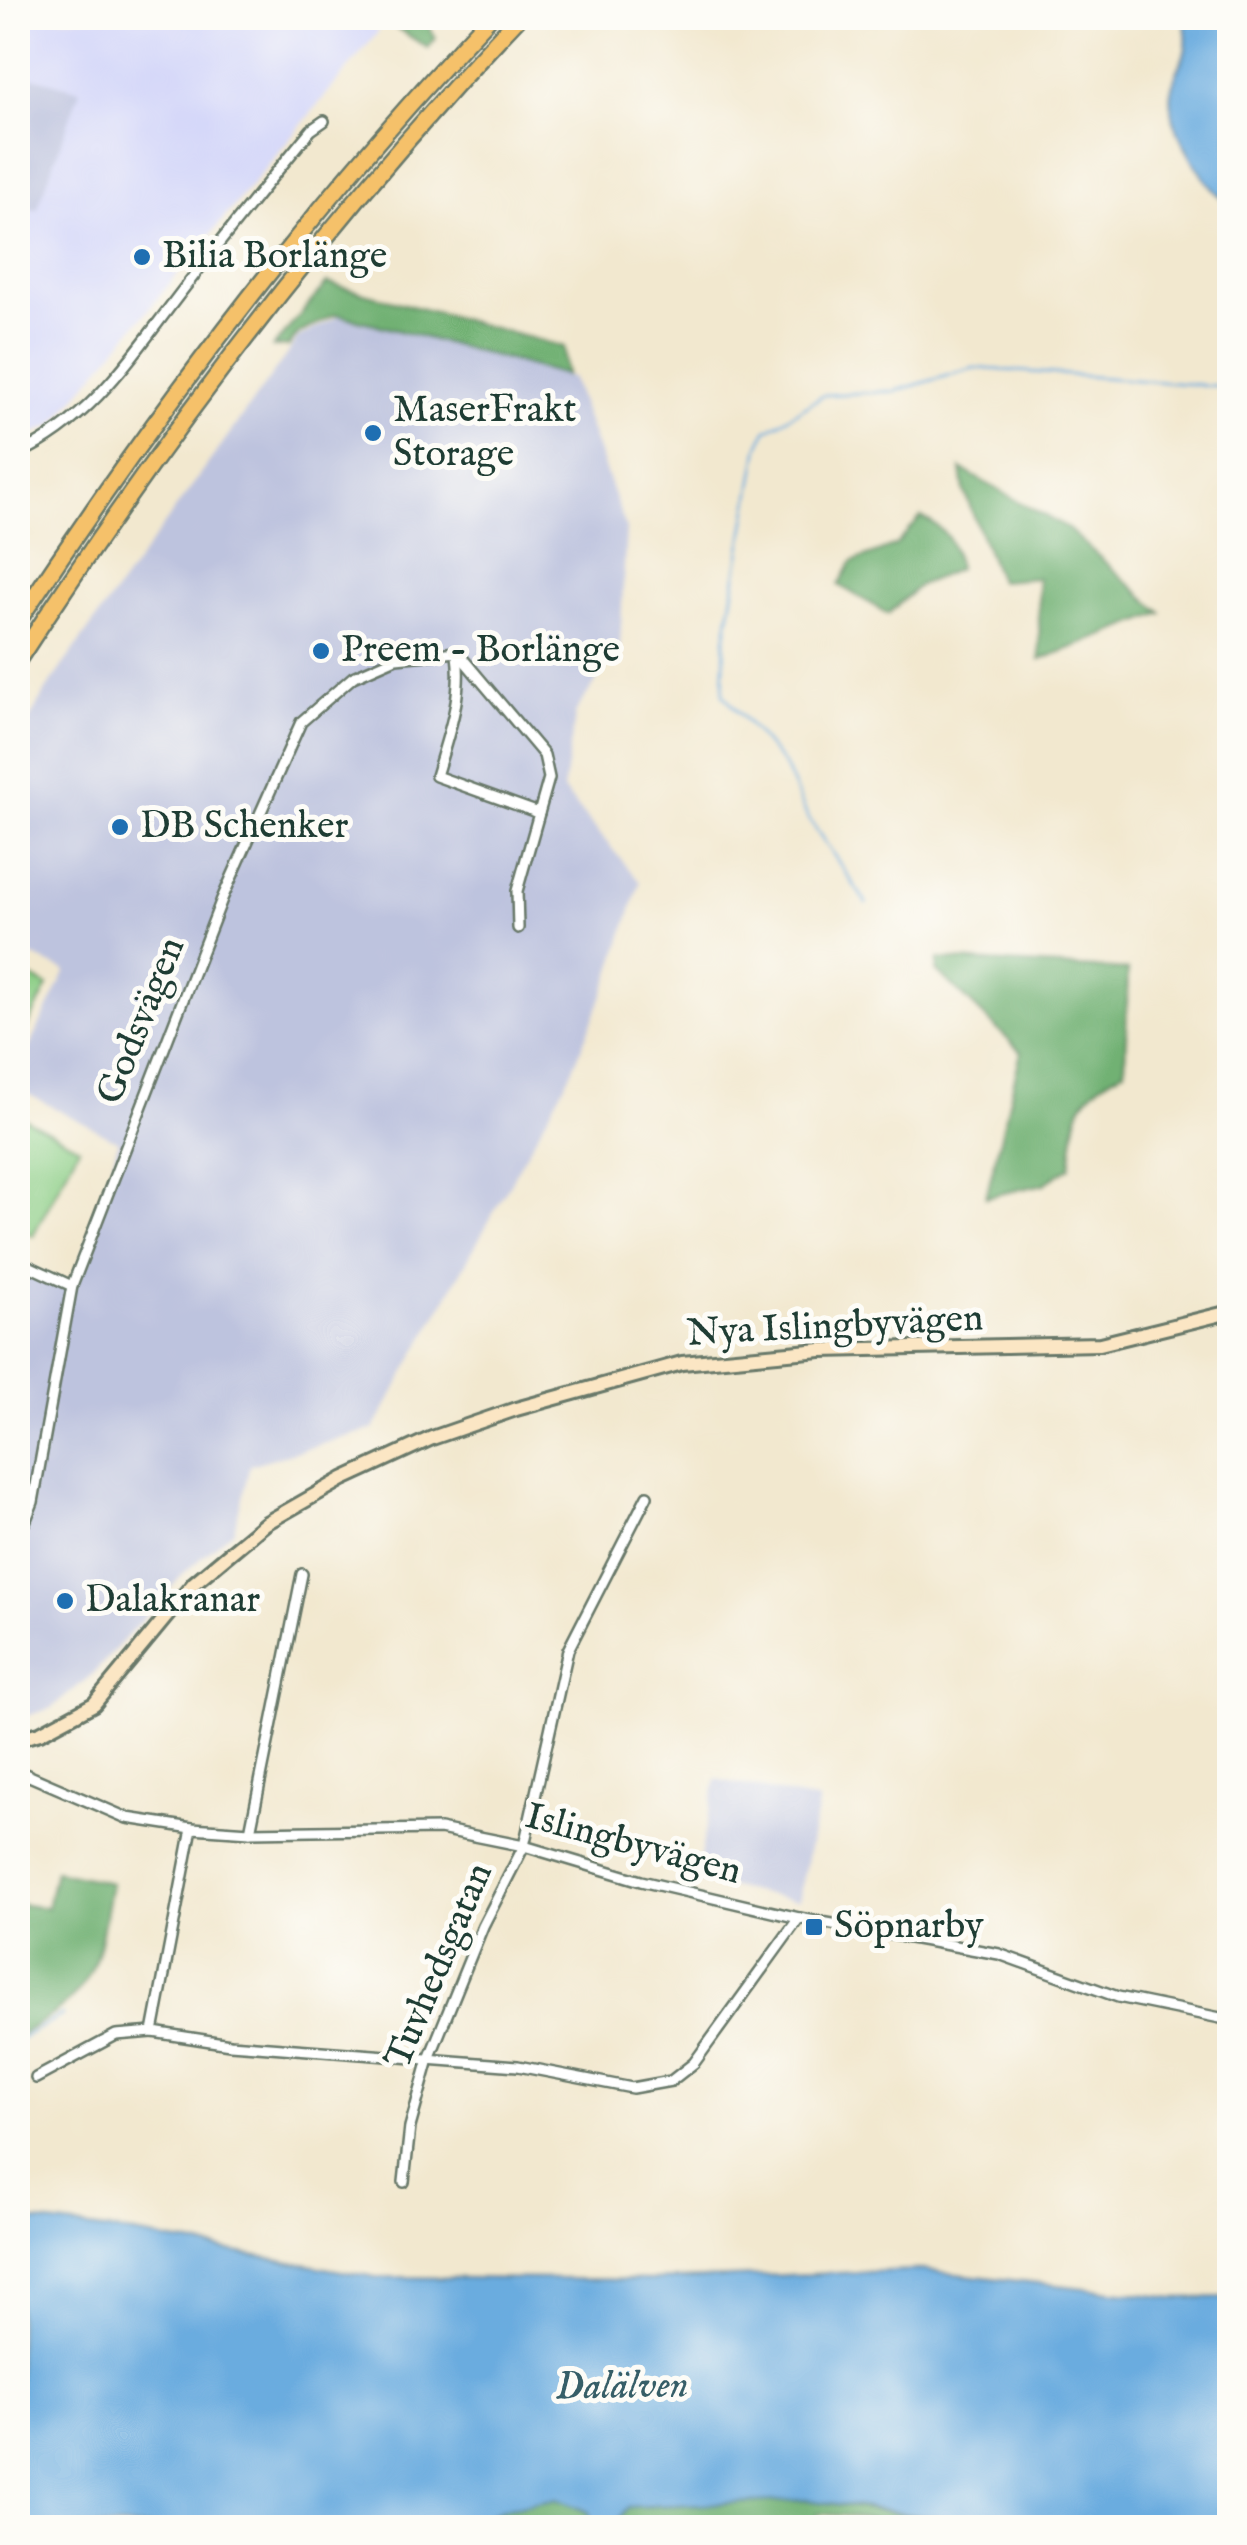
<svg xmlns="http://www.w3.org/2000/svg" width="1247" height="2545" viewBox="0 0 1247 2545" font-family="'IM FELL English',serif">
<rect width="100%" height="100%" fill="#fdfcf7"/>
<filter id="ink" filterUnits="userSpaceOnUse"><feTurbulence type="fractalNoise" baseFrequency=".01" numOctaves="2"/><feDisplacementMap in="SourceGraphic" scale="20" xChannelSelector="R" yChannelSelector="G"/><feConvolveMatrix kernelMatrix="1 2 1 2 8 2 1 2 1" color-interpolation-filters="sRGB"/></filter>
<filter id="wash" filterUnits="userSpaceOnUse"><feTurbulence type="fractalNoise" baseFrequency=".0048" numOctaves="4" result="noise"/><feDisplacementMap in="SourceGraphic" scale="40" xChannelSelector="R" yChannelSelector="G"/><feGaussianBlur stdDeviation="2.25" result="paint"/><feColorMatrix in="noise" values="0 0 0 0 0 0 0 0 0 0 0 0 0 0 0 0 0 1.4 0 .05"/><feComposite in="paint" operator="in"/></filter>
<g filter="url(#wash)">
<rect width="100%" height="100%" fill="#f2e8cf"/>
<polygon fill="#d5d8f9" points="18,18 358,18 379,31 53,425 18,440"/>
<g fill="#bdc3de">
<polygon points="18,73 80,90 37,210 18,206"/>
<polygon points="339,316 572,377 626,529 620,646 576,711 563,790 640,882 609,980 572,1071 374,1429 250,1465 234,1530 186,1571 94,1673 52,1708 18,1719 18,1261 71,1286 106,1191 118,1141 18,1089 18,1070 66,971 18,950 18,739 51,682 299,337"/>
<polygon points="716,1779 819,1801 798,1901 695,1880"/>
</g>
<g fill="#8cce86" stroke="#56865d" stroke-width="2.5">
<polygon points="18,971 48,986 18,1045"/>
<polygon points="18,1115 79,1147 33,1236 18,1228"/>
</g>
<g fill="#71b173" stroke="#487754" stroke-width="2.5">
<polygon points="381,18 424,18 436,38 428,48"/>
<polygon points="327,283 564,347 566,375 336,314 298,334 289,346 273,347"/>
<polygon points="961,469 1068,529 1162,613 1040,660 1038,578 999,581 964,491"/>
<path d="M921,517C946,529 954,541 958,569L919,585L888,614L839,585L852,562L896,545Z"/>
<path d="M938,959L1128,970L1125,1070C1073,1095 1077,1114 1070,1167L1044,1184L986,1197L1021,1052L937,971Z"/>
<path d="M55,1871L111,1883C95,1970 99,1990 18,2036V1904L47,1908Z"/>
<polygon points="557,2499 588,2512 592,2527 451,2528 509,2508"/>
<polygon points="807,2500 988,2527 927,2527 927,2522 817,2514 816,2527 614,2528 627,2507"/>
</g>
<g fill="#6bacdf" stroke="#45748a" stroke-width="2.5">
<path d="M1184,18H1229V204C1205,188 1164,121 1171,91C1179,58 1192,58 1184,18Z"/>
<polygon points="18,2219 128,2233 375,2277 654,2280 920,2270 1175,2298 1229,2297 1229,2527 1011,2527 807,2500 628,2507 614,2527 592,2528 588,2512 557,2499 509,2508 451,2528 18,2527"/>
</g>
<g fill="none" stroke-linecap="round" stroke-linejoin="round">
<g stroke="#6bacdf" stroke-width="2.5">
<polyline points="867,904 807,816 784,765 723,694 725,640 759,446 766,431 824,395 895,391 974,368 1230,387"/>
<polyline points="18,2040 62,2015"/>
</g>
</g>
</g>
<g filter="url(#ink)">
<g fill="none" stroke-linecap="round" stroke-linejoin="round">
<defs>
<g id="street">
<path d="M18,454C93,420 136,350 185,287C226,234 268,182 311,130L324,121"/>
<polyline points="457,652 544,755 549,778 517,891 518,928"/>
<path d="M457,655C463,697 448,735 436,776L539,813"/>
<polyline points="18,1261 72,1286"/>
<polyline points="18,1522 25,1522 33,1502 72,1286 222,899 301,722 353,677 396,658 457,652"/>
<polyline points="18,1771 127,1818 192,1828 250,1832 440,1829 524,1846 641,1881 799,1918 999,1954 1118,1997 1230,2020"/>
<polyline points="192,1828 153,2032 230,2044 518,2066 632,2088 671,2081 694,2063 799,1918"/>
<polyline points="250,1832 302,1574"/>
<polyline points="36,2078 116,2035 153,2032"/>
<polyline points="404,2182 410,2127 429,2059 483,1926 524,1846 568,1650 647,1496"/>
</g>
<polyline id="secondary" points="18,1739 40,1733 94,1704 194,1583 266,1523 343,1479 432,1438 516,1409 682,1363 821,1350 1100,1344 1230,1312"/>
<g id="highway">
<path d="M18,621C158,409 314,203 489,18"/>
<path d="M18,660C166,432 331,216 518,18"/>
</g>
</defs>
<use href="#street" stroke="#69796a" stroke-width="14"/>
<use href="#secondary" stroke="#69796a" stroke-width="18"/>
<use href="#highway" stroke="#69796a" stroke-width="20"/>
<use href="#street" stroke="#fff" stroke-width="9"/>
<use href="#secondary" stroke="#fbe6c4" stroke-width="12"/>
<use href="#highway" stroke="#f5c16b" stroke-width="15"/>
</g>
</g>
<g fill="#1f6fb2" stroke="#fdfcf7" stroke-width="4">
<circle cx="142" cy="257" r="10"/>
<circle cx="373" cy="433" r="10"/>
<circle cx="321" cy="651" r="10"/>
<circle cx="120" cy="827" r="10"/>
<circle cx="65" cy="1601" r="10"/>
<rect x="804" y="1917" width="20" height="20" rx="5"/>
</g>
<g text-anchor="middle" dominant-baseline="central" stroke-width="10" stroke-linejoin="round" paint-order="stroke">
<g font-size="38" fill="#1f3d34" stroke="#fdfcf7" text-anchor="start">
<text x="162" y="257">Bilia Borlänge</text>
<text x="393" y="411">MaserFrakt<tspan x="393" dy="44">Storage</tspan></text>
<text x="341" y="651">Preem - Borlänge</text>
<text x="140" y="827">DB Schenker</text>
<text x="85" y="1601">Dalakranar</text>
<text x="834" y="1927">Söpnarby</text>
</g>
<g font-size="38" fill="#1f3d34" stroke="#fdfcf7">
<text transform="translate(142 1021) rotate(-68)">Godsvägen</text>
<text transform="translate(835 1327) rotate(-3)">Nya Islingbyvägen</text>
<text transform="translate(633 1845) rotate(15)">Islingbyvägen</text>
<text transform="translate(440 1966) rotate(-67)">Tuvhedsgatan</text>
</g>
<g font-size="40" font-style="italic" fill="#365e67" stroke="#fdfcf7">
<text transform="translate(622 2387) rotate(-1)">Dalälven</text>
</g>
</g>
<rect width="1247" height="2545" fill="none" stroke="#fdfcf7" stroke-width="60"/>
</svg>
